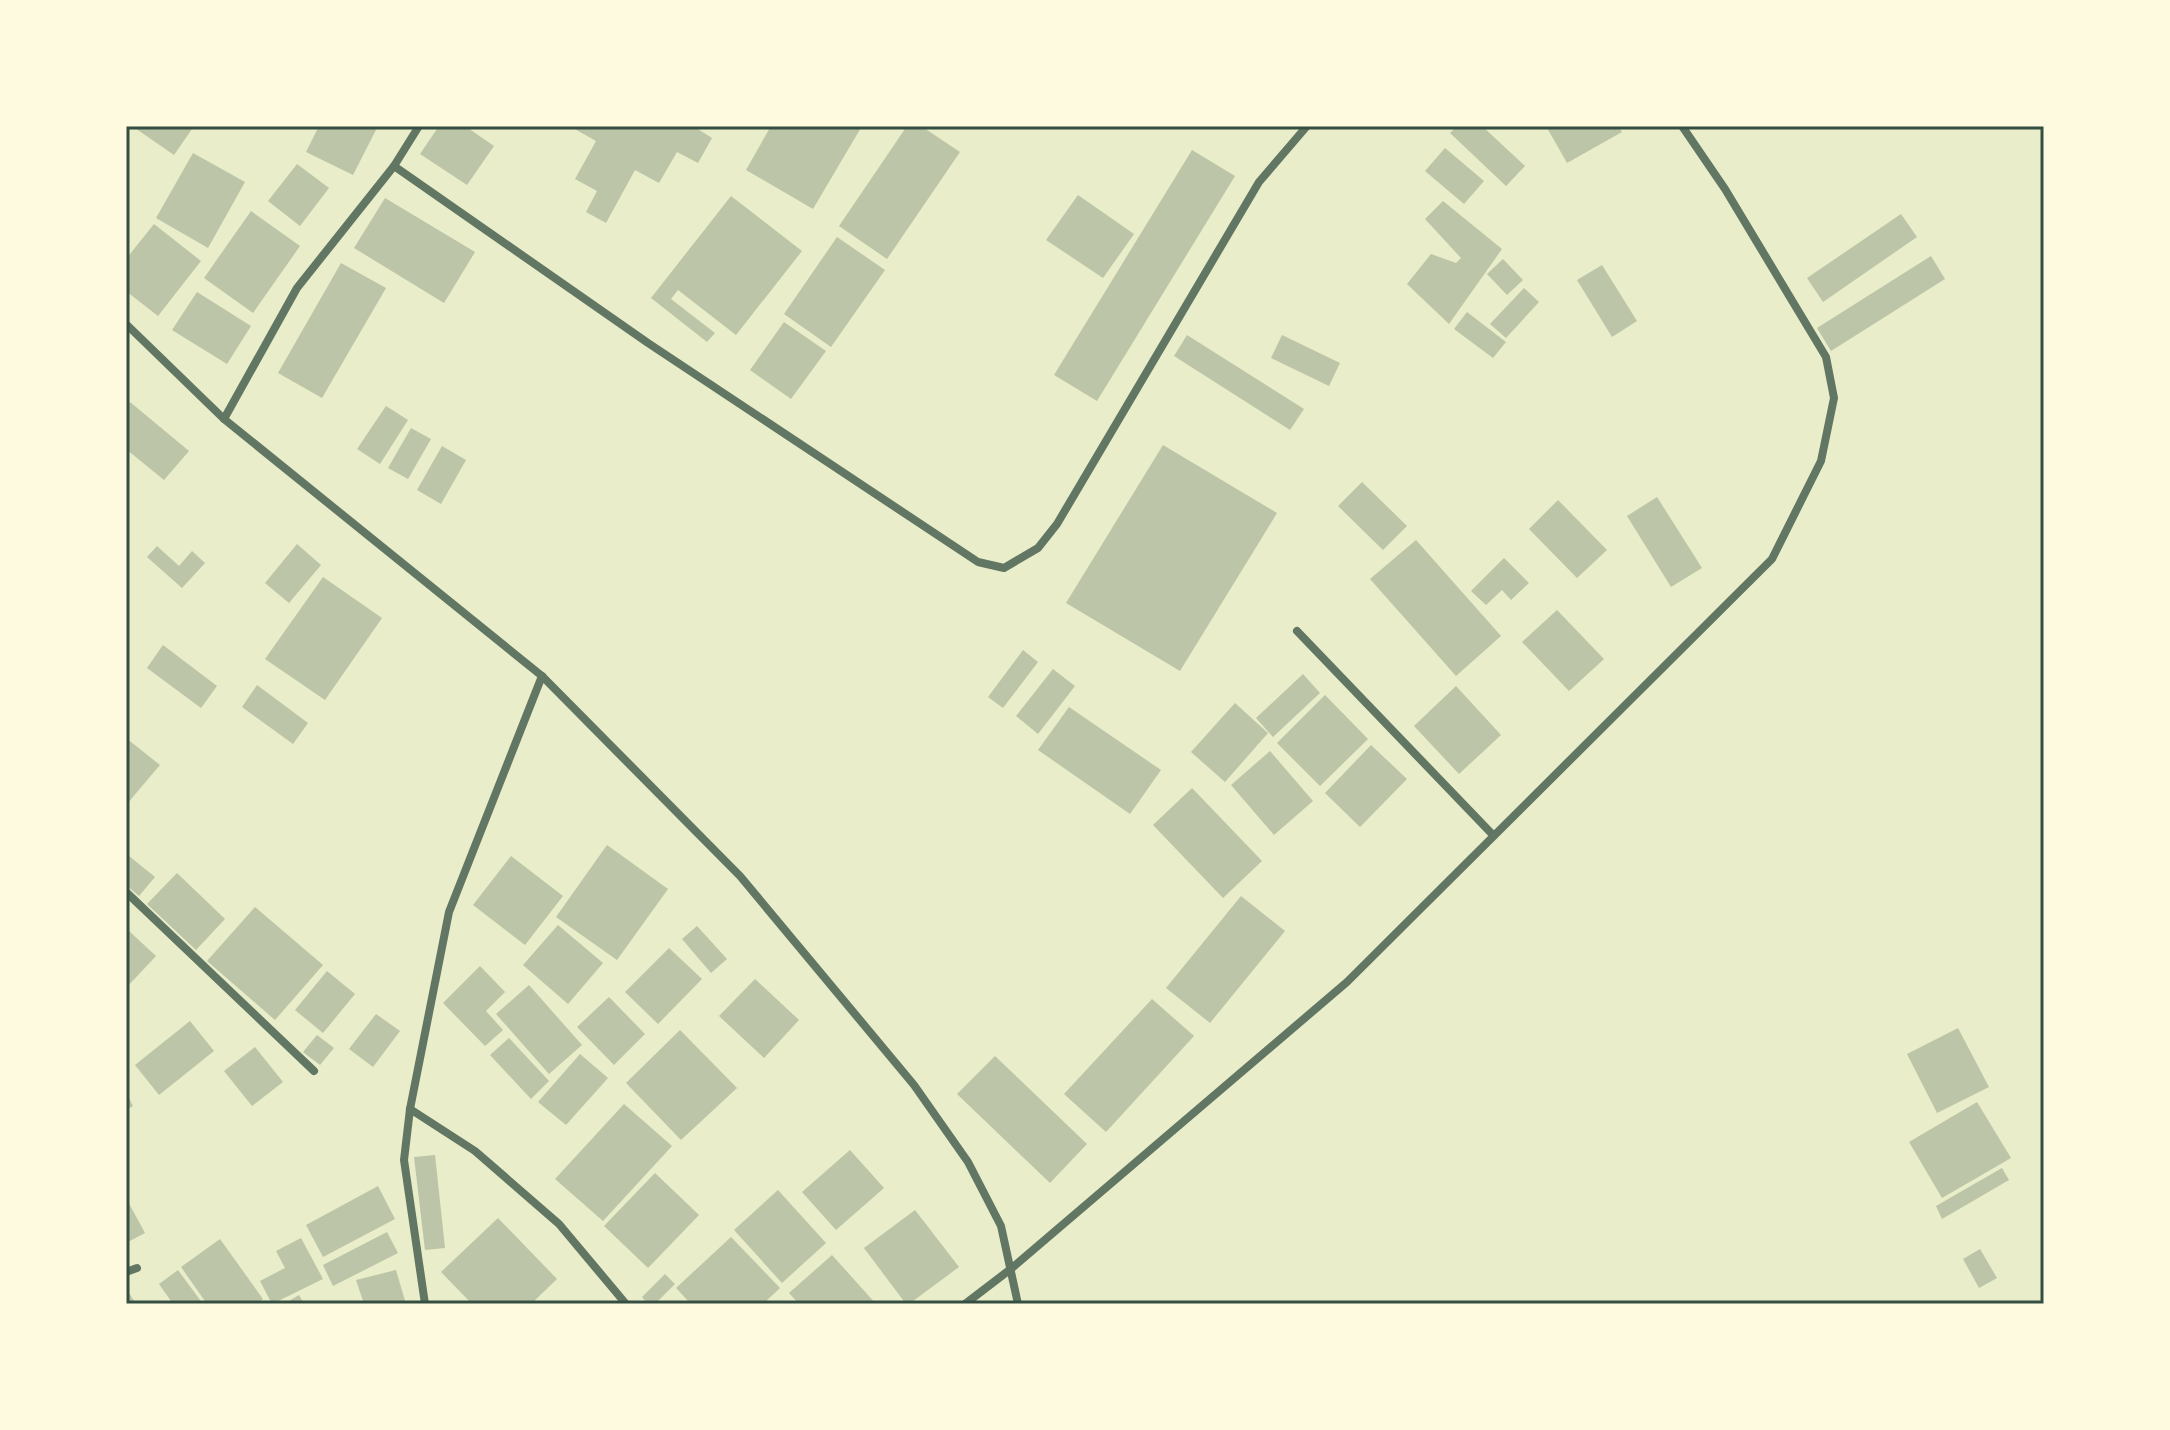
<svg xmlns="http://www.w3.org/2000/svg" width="2170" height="1430" viewBox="0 0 2170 1430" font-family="'Open Sans',sans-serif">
<rect width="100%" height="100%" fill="#e9edc9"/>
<g fill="#bcc5a7">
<polygon points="132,126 194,126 174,155"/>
<polygon points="319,126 378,126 353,175 306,152"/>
<polygon points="439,126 465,126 494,146 467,185 420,154"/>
<polygon points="574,126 693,126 712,138 698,163 677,152 659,183 635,170 606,223 586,212 597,191 575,179 596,141 573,128"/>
<polygon points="771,126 862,126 813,209 746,170"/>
<polygon points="907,126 921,126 960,152 887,259 839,226"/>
<polygon points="1457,126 1482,126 1525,166 1506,186 1450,133"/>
<polygon points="1546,126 1618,126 1622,132 1567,163"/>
<polygon points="1445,148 1484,181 1464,204 1425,171"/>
<polygon points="1192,150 1235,176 1097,401 1054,375"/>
<polygon points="193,153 245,182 208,248 156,218"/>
<polygon points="297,164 329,188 300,226 268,201"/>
<polygon points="1078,195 1134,234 1103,278 1046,240"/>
<polygon points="731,196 802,251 736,335 678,290 671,299 715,333 707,342 651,298"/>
<polygon points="385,198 475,252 444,303 354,248"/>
<polygon points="1443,201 1502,249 1449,324 1407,284 1431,254 1456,263 1461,258 1425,219"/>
<polygon points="251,211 300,246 253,313 204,278"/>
<polygon points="1901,214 1917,237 1823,302 1807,278"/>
<polygon points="154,224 201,261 158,316 126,291 126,259"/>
<polygon points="837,237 885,270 831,347 784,314"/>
<polygon points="1931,256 1945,279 1831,351 1817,328"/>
<polygon points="1503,259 1523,280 1507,295 1487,274"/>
<polygon points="341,263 386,288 322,398 278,373"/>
<polygon points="1602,265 1637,321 1612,337 1577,280"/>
<polygon points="1524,288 1539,302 1506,338 1490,324"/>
<polygon points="197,292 251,326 227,364 172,330"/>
<polygon points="1467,312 1506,342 1493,358 1454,329"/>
<polygon points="784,322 826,351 791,399 750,370"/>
<polygon points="1187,335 1304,409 1290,430 1174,356"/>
<polygon points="1282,335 1340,363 1329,386 1271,358"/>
<polygon points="130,402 189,451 164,480 126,449 126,406"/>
<polygon points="386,406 408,420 380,464 357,449"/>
<polygon points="411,428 431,439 408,479 388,468"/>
<polygon points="1163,445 1277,513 1180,671 1066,603"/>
<polygon points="442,446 466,460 441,504 417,490"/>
<polygon points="1362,482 1407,526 1383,550 1338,506"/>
<polygon points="1657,497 1702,568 1671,587 1627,516"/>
<polygon points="1558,500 1607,550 1577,578 1529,529"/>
<polygon points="1416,540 1501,636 1456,676 1370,579"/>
<polygon points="297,544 321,565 289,603 265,583"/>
<polygon points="157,546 179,566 192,551 205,563 182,588 147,557"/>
<polygon points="1504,558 1529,583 1511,600 1502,590 1486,605 1471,591"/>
<polygon points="323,577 382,618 325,700 265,659"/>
<polygon points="1557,610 1604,659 1569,691 1522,642"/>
<polygon points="163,645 217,686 201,708 147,668"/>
<polygon points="1023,650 1038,662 1003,708 988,697"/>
<polygon points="1053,669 1075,686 1038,734 1016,716"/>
<polygon points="1303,674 1320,693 1273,737 1256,718"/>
<polygon points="257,685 308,723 293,744 242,707"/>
<polygon points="1456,686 1501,735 1459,774 1414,726"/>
<polygon points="1325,695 1368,739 1320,786 1277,743"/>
<polygon points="1235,703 1268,733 1225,782 1191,752"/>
<polygon points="1069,707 1161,770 1130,814 1038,750"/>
<polygon points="126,738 160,765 126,805"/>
<polygon points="1371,745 1407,779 1360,827 1325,793"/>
<polygon points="1270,751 1313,801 1274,835 1231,785"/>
<polygon points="1192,788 1262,861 1223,898 1153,825"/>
<polygon points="607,845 668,889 617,960 556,917"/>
<polygon points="129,856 155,877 139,896 126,885 126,860"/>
<polygon points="511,856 563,896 525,945 473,905"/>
<polygon points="177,873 225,919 196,950 147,904"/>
<polygon points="1241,896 1285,931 1210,1023 1166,988"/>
<polygon points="255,907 323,965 275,1020 207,961"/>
<polygon points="558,925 603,963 568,1004 523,965"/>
<polygon points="697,926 727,959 711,973 682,939"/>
<polygon points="129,931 156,956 126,988 126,934"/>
<polygon points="669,948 702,979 658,1024 625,992"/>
<polygon points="480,966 505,992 486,1011 503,1030 485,1046 443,1003"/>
<polygon points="327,971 355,994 323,1033 295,1010"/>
<polygon points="755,979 799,1020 764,1058 719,1016"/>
<polygon points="529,985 582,1045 549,1074 496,1014"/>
<polygon points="609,997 645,1034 614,1065 577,1027"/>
<polygon points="1152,999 1194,1036 1106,1132 1064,1094"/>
<polygon points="376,1014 400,1031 373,1067 349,1049"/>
<polygon points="190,1021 214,1051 159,1095 135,1065"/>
<polygon points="1958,1028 1989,1087 1937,1113 1907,1054"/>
<polygon points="680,1030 737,1088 681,1140 626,1083"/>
<polygon points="317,1035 334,1048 320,1065 303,1052"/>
<polygon points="509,1038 549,1081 531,1099 490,1055"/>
<polygon points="255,1047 283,1082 252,1106 224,1071"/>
<polygon points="580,1054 608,1078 566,1125 538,1102"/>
<polygon points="995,1056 1087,1144 1050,1183 957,1094"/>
<polygon points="126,1092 133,1106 126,1110"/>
<polygon points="1977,1102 2011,1158 1942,1198 1909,1142"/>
<polygon points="624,1104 672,1146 603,1221 555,1179"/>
<polygon points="850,1150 884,1188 836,1230 802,1192"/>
<polygon points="435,1155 445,1248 425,1250 414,1157"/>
<polygon points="2002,1168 2009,1180 1942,1219 1936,1206"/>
<polygon points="655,1173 699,1215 648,1268 604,1226"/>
<polygon points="378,1186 395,1219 323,1257 306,1225"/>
<polygon points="778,1190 826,1243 782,1283 734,1230"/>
<polygon points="126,1198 145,1233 126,1243"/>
<polygon points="915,1210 959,1267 909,1304 906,1304 864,1248"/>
<polygon points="498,1218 557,1279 531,1304 472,1304 441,1272"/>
<polygon points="387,1232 398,1253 333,1286 323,1265"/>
<polygon points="731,1237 780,1288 763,1304 691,1304 676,1288"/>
<polygon points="301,1238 323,1279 272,1304 260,1281 285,1268 276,1251"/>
<polygon points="220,1239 263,1299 256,1304 207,1304 181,1267"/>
<polygon points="1980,1249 1997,1278 1979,1288 1963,1259"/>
<polygon points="832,1255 876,1304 799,1304 789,1293"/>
<polygon points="178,1270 203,1304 173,1304 159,1284"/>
<polygon points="396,1270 406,1304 364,1304 356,1280"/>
<polygon points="665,1274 675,1284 655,1304 648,1304 642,1297"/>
<polygon points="126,1288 136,1304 126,1304"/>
<polygon points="299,1295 304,1304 284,1304"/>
</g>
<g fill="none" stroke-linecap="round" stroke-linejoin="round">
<g stroke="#617663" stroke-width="8">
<polyline points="394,166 648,343 978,562 1004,568 1038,548 1057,524 1259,182 1307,126"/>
<polyline points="126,324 224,419 542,676 740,876 914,1085 968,1162 1001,1226 1018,1304"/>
<polyline points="224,419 297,288 394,166 419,126"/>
<polyline points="1297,631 1493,835"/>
<polyline points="126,892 314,1071"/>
<polyline points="410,1109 475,1151 559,1224 626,1304"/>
<polyline points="126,1272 137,1268"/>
<polyline points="425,1304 404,1160 410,1109 449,912 542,676"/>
<polyline points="965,1304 1012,1268 1347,982 1772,559 1821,461 1834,398 1826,357 1725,189 1682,126"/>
</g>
</g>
<rect width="2170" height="1430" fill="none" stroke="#fefae0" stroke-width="256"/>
<rect x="128" y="128" width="1914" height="1174" fill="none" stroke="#344e41" stroke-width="3"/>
</svg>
